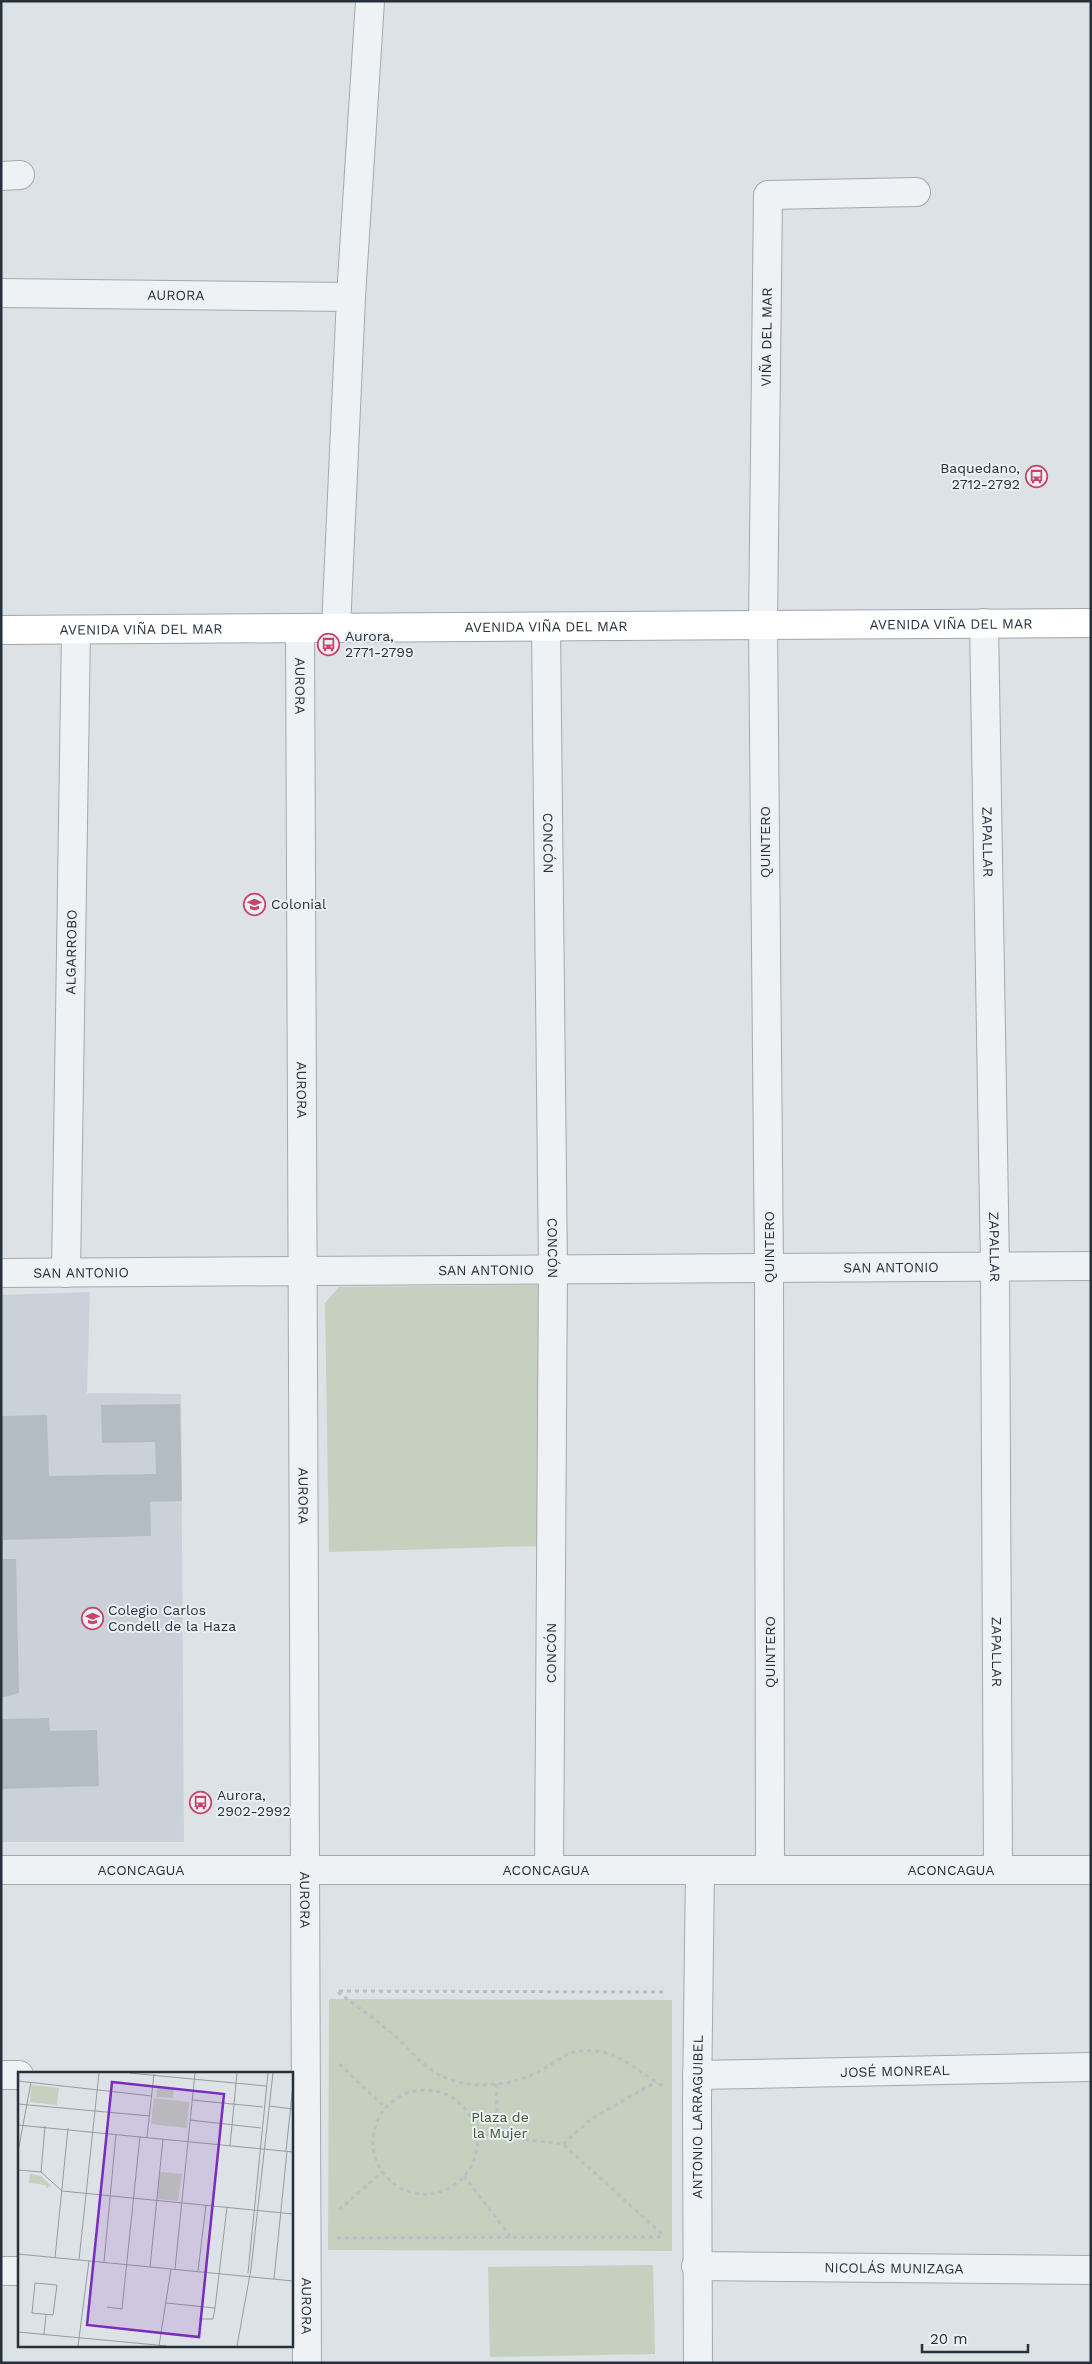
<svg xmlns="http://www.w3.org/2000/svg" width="1092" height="2364" viewBox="0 0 1092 2364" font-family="'Work Sans',sans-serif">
<rect width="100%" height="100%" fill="#dde2e6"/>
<polygon fill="#cbd1d8" points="90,1292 87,1393 181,1394 184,1842 1,1842 1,1295"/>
<g fill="#c5d0be">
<polygon points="538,1285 539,1546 329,1552 325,1303 339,1287"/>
<polygon points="329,1999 672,2000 672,2251 328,2250"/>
<polygon points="653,2265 655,2354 490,2357 488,2267"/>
</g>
<g fill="#b4bcc3">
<polygon points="180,1404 182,1501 150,1502 151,1536 3,1540 3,1559 16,1559 19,1693 1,1698 2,1416 47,1415 49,1476 156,1474 155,1442 102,1443 101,1405"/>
<polygon points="49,1718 50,1731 97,1730 99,1786 1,1789 1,1719"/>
</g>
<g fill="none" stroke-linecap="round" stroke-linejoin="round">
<defs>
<g id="minor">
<polyline points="1,176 20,175"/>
<path id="s1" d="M1,293L351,297"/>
<path id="s2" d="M984,623L995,1267L998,1870"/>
<path id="s3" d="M546,627L553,1270L549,1869"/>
<path id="s4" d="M300,628L307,2363"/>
<polyline points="336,628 351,297 370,1"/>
<path id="s5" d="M1,1273L1091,1266"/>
<path id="s6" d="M66,1273L76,630"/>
<path id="s7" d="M770,1869L769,1268L763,625L768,195L916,192"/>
<path id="s8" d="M1,1870H1091"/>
<polyline points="1,2075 19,2075"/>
<path id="s9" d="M697,2075L1091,2067"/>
<path id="s10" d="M696,2266L1091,2270"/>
<polyline points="1,2271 19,2271"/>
<path id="s11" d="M698,2363L697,2101L700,1870"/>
</g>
<g id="major">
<path id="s12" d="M1,630L1091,623"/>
</g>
</defs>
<use href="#minor" stroke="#a3a9b0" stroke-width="30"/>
<use href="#major" stroke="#9da7b2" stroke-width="30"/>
<g stroke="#bbc0c5" stroke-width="3" stroke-dasharray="4 4" stroke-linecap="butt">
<polyline points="339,1991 667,1992"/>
<path d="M338,1992C359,2008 381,2023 400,2041C416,2057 429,2072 451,2080C479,2089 514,2085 540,2071C560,2060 568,2048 595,2051C623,2053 641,2075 665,2087"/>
<polyline points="339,2064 386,2108"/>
<polyline points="496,2084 498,2135"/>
<circle cx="425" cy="2142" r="52"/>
<polyline points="477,2134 563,2144 664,2236"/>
<polyline points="563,2144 591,2119 656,2082"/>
<polyline points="464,2176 511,2237"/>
<polyline points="339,2210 383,2171"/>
<polyline points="337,2238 664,2237"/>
</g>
<use href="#minor" stroke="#eff2f5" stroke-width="28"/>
<use href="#major" stroke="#fff" stroke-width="28"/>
</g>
<defs>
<symbol id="bus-ring" viewBox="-11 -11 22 22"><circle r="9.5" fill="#ecf0f4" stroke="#c94468" stroke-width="1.5"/><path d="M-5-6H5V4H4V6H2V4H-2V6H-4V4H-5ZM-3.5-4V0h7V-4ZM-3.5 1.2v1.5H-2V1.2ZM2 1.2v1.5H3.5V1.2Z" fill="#c94468"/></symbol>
<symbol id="school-ring" viewBox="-11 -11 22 22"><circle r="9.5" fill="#ecf0f4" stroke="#c94468" stroke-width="1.5"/><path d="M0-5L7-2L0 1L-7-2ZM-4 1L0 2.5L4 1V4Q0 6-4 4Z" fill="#c94468"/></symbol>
</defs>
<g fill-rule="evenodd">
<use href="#bus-ring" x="1024" y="464" width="25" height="25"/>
<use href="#bus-ring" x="316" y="632" width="25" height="25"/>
<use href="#school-ring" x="242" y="892" width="25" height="25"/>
<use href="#school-ring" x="80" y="1606" width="25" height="25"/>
<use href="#bus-ring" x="188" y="1790" width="25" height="25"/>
</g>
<g text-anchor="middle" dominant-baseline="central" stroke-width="4" stroke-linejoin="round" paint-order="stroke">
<g font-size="14" fill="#27313c" stroke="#ecf0f4">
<text stroke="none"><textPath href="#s1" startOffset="175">AURORA</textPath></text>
<text stroke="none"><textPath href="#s7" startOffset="1532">VIÑA DEL MAR</textPath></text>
<text stroke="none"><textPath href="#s12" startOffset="950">AVENIDA VIÑA DEL MAR</textPath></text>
<text stroke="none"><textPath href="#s12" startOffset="545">AVENIDA VIÑA DEL MAR</textPath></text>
<text stroke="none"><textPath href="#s12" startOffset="140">AVENIDA VIÑA DEL MAR</textPath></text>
<text stroke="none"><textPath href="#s4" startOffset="58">AURORA</textPath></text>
<text transform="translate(765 842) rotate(-90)">QUINTERO</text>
<text stroke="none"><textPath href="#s2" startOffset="219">ZAPALLAR</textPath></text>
<text stroke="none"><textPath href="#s3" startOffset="216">CONCÓN</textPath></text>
<text stroke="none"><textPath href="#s6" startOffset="321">ALGARROBO</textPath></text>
<text stroke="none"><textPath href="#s4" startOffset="462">AURORA</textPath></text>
<text transform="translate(769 1247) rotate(-90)">QUINTERO</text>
<text stroke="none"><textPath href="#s2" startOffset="624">ZAPALLAR</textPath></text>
<text stroke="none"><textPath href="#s3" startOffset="621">CONCÓN</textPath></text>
<text stroke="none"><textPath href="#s5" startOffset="890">SAN ANTONIO</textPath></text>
<text stroke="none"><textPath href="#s5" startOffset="485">SAN ANTONIO</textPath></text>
<text stroke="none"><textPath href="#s5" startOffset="80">SAN ANTONIO</textPath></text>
<text stroke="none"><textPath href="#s4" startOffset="868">AURORA</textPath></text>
<text transform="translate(770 1652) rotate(-90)">QUINTERO</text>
<text stroke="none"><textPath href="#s2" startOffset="1029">ZAPALLAR</textPath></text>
<text transform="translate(551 1653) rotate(-90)">CONCÓN</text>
<text stroke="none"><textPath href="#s8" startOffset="140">ACONCAGUA</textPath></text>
<text stroke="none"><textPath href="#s8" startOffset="545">ACONCAGUA</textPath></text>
<text stroke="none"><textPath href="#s8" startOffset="950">ACONCAGUA</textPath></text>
<text stroke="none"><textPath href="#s4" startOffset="1272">AURORA</textPath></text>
<text stroke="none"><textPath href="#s9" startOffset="198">JOSÉ MONREAL</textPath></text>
<text stroke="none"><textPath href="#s11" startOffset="246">ANTONIO LARRAGUIBEL</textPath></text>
<text stroke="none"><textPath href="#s10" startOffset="198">NICOLÁS MUNIZAGA</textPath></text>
<text stroke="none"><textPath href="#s4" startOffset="1678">AURORA</textPath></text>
</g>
<g font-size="14" fill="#27313c" stroke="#ecf0f4" text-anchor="start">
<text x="1020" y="468" text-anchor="end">Baquedano,<tspan x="1020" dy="16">2712-2792</tspan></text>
<text x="345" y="636">Aurora,<tspan x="345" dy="16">2771-2799</tspan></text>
<text x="271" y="904">Colonial</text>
<text x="108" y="1610">Colegio Carlos<tspan x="108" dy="16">Condell de la Haza</tspan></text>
<text x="217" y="1795">Aurora,<tspan x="217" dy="16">2902-2992</tspan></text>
</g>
<g font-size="14" fill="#3f5735" stroke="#ecf0f4">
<text x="500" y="2117">Plaza de<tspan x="500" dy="16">la Mujer</tspan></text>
</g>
</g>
<g transform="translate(18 2072)">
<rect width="275" height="275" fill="#dde2e6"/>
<path d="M13,13L41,16L39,33L12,30ZM139,16L156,17L155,26L138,25ZM136,26L171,30L169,56L133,52ZM142,100L164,102L160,129L139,127ZM12,102L23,104L33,114L28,116V113L11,111Z" fill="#c5d0be"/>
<path fill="none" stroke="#949ba2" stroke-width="1" d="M111,1L248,14M0,9L134,24M174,28L245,35M0,32L132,44M251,34L274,37M172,48L243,56M0,53L275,80M129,65L136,2M212,74L219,1M268,79L275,13M0,80L13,10M0,98L23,100L44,119L275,142M23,100L27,54M0,182L275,209M37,186L50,56M61,188L81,1M86,190L98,62M132,195L145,67M157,197L177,1M180,199L188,133M230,201L250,1M256,207L269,79M17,211L39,213L35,243L14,241ZM148,231L197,236L209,135M89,235L104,237L122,64M181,247H195L197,236M0,260L149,274M26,262L28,243M60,274L71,189M141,274L153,197M219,274L233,197L255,1"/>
<path fill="#7b2cbf" fill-opacity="0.15" stroke="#7b2cbf" stroke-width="2.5" d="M94,10L206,22L181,265L69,253Z"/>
<rect width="275" height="275" fill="none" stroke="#27313c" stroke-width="2.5"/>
</g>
<rect width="1092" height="2364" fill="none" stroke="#27313c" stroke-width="5"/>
<path d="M922 2344v8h106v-8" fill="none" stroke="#27313c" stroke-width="2.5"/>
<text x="930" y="2344" font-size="15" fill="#27313c" stroke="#ecf0f4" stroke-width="4" paint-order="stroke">20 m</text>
</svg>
